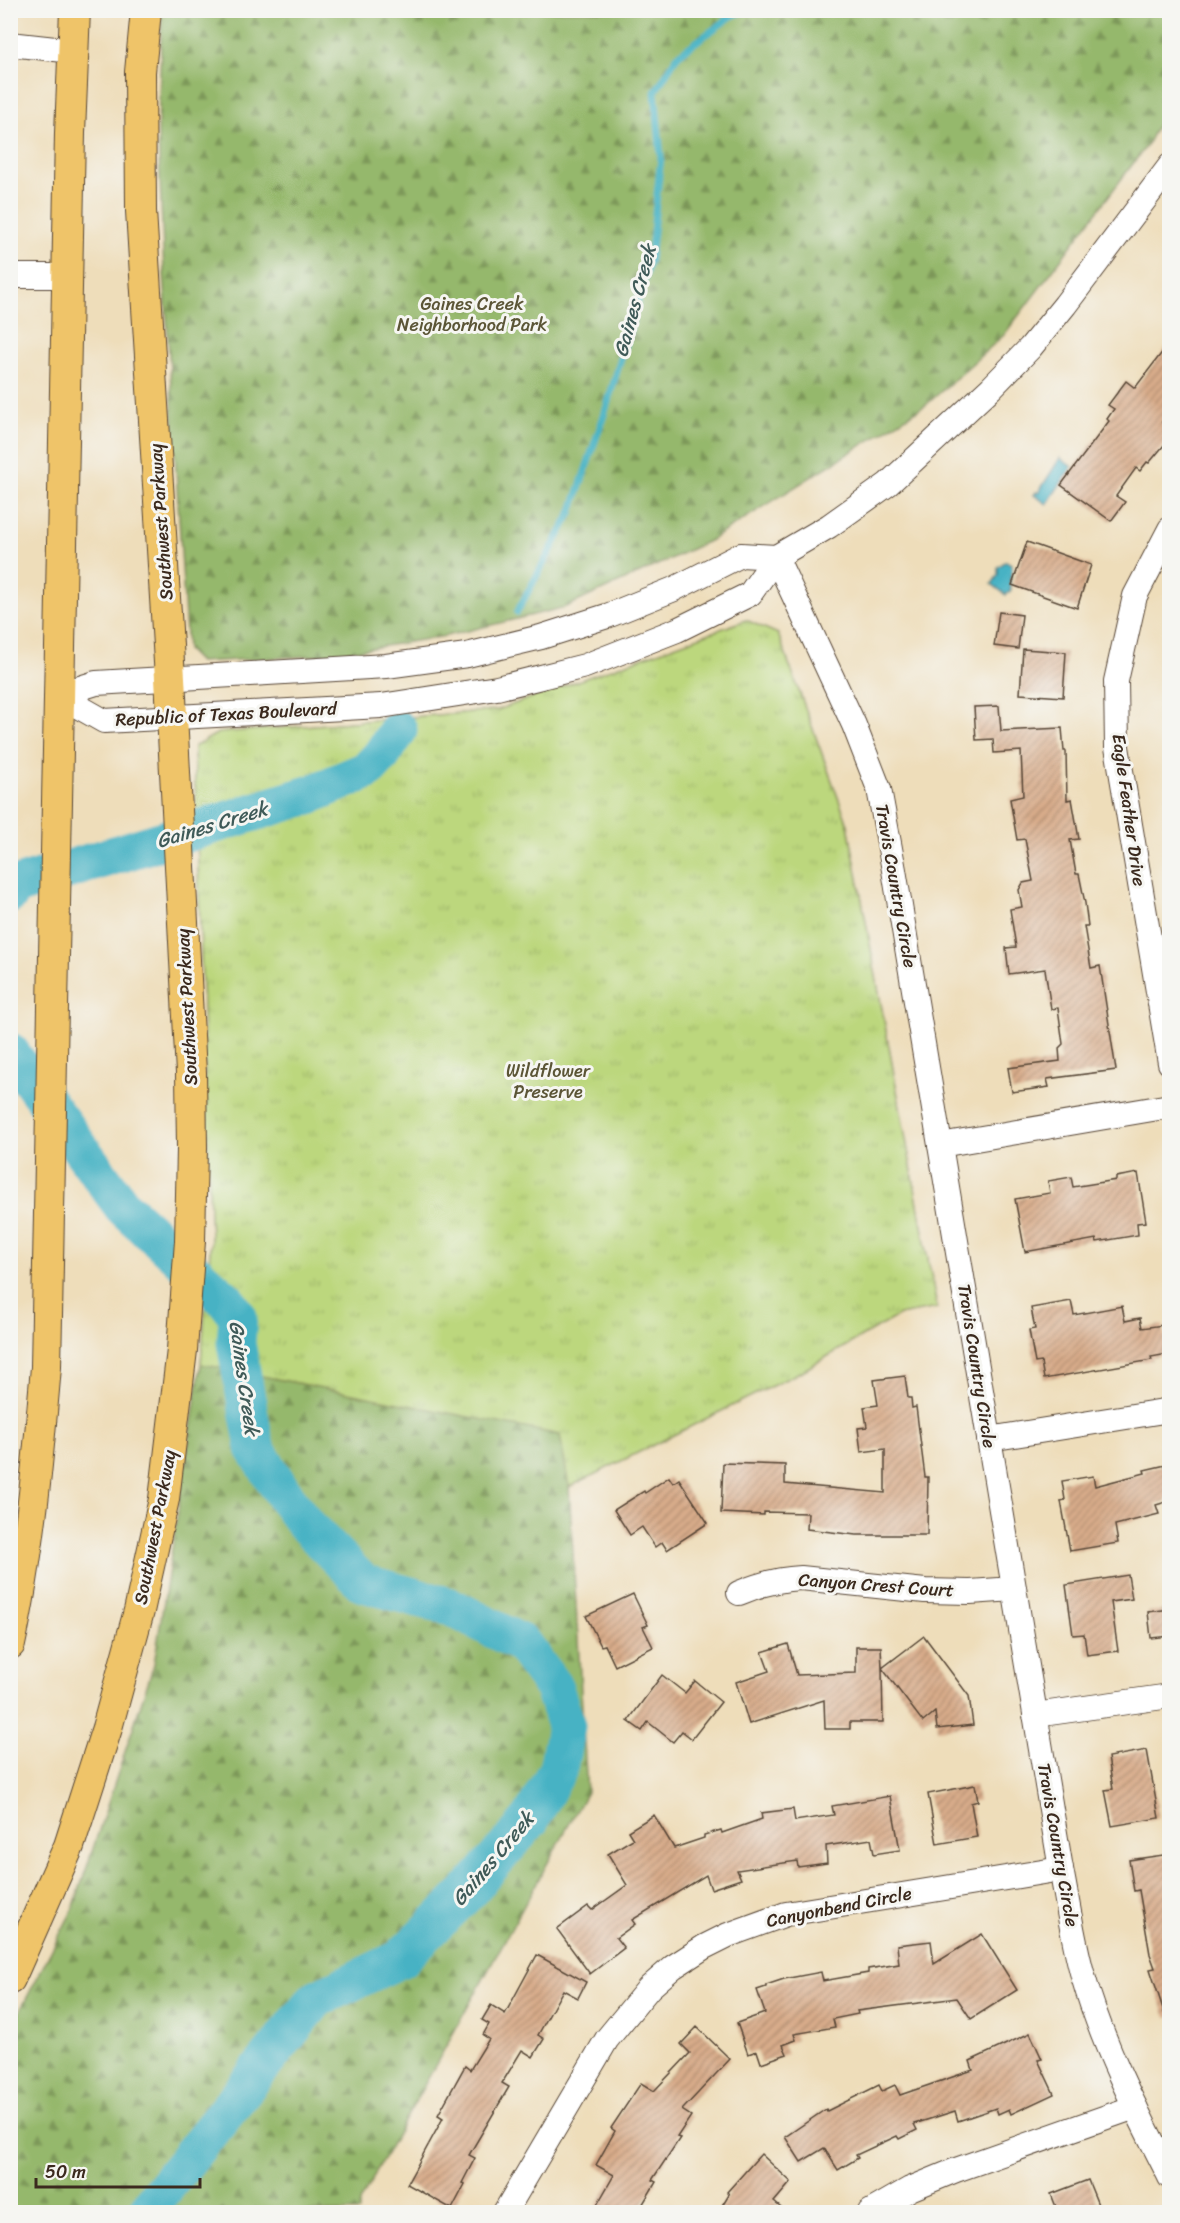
<svg xmlns="http://www.w3.org/2000/svg" width="1180" height="2223" viewBox="0 0 1180 2223" font-family="Sriracha,sans-serif">
<defs>
<pattern id="forest-firs" width="22" height="20" patternUnits="userSpaceOnUse" patternTransform="scale(1.5)"><rect width="22" height="20" fill="#95b86c"/><path d="M5 1l3.5 6h-7zM16 11l3.5 6h-7z" fill="#7b9658"/></pattern>
<pattern id="park-tufts" width="24" height="20" patternUnits="userSpaceOnUse" patternTransform="scale(1.5)"><rect width="24" height="20" fill="#bcd77d"/><path d="M3 7l-1-3M5 7V3M7 7l1-3M15 17l-1-3M17 17v-4M19 17l1-3" fill="none" stroke="#a2b96c"/></pattern>
<pattern id="building-hatch" width="6" height="6" patternUnits="userSpaceOnUse" patternTransform="scale(1.5)"><rect width="6" height="6" fill="#d8ac8a"/><path d="M-1 1l2-2M0 6l6-6M5 7l2-2" fill="none" stroke="#b08c70"/></pattern>
</defs>
<rect width="100%" height="100%" fill="#f6f6f2"/>
<filter id="ink" filterUnits="userSpaceOnUse"><feTurbulence type="fractalNoise" baseFrequency=".0167" numOctaves="2"/><feDisplacementMap in="SourceGraphic" scale="12" xChannelSelector="R" yChannelSelector="G"/><feConvolveMatrix kernelMatrix="1 2 1 2 8 2 1 2 1" color-interpolation-filters="sRGB"/></filter>
<filter id="wash" filterUnits="userSpaceOnUse"><feTurbulence type="fractalNoise" baseFrequency=".008" numOctaves="4" result="noise"/><feDisplacementMap in="SourceGraphic" scale="24" xChannelSelector="R" yChannelSelector="G"/><feGaussianBlur stdDeviation="1.35" result="paint"/><feColorMatrix in="noise" values="0 0 0 0 0 0 0 0 0 0 0 0 0 0 0 0 0 1.4 0 .05"/><feComposite in="paint" operator="in"/></filter>
<g filter="url(#wash)">
<rect width="100%" height="100%" fill="#eeddba"/>
<g fill="url(#forest-firs)" stroke="#687145" stroke-width="1.5">
<polygon points="162,11 1169,11 1169,101 1147,145 1004,335 926,405 709,541 566,607 446,636 329,655 199,662 187,650 164,272 158,133"/>
<polygon points="746,620 778,634 848,825 937,1308 899,1315 802,1371 569,1487 587,1792 359,2203 359,2212 11,2212 11,2028 73,1909 154,1664 201,1364 211,1240 194,747 218,733 498,710"/>
</g>
<polygon fill="url(#park-tufts)" stroke="#7c804e" stroke-width="1.5" points="746,620 778,634 848,825 937,1308 899,1315 802,1371 569,1487 560,1435 201,1364 211,1240 194,747 218,733 498,710"/>
<g fill="#46b2c4" stroke="#406e71" stroke-width="1.5">
<polygon points="1060,458 1072,467 1047,504 1034,495 1036,492 1038,493"/>
<path d="M1006,561L1011,564C1015,574 1007,577 1011,590L1006,595L992,584L998,575V567Z"/>
</g>
<g fill="none" stroke-linecap="round" stroke-linejoin="round">
<polyline stroke="#46b2c4" stroke-width="7" points="517,612 571,513 605,412 650,260 661,157 655,92 678,55 732,16 744,10"/>
<g stroke="#46b2c4" stroke-width="39">
<polyline points="10,894 15,886 312,794 368,770 381,756 398,730"/>
<polyline points="10,1052 123,1207 227,1301 238,1317 236,1343 255,1448 284,1495 305,1524 363,1583 451,1607 522,1644 554,1688 566,1726 558,1769 530,1820 467,1893 400,1959 316,1999 155,2200 147,2212"/>
</g>
</g>
<g id="blocks">
<g fill="url(#building-hatch)">
<polygon points="1170,342 1170,411 1162,422 1170,427 1170,438 1149,463 1147,462 1140,471 1136,468 1116,496 1125,502 1111,521 1061,485 1109,421 1107,419 1114,409 1108,405 1126,381 1135,388"/>
<polygon points="1027,542 1091,565 1077,608 1012,585"/>
<polygon points="999,612 1022,615 1018,649 994,646"/>
<polygon points="1023,649 1066,652 1063,697 1020,694"/>
<polygon points="999,706 1001,731 1062,728 1064,751 1066,751 1067,800 1072,799 1079,839 1070,840 1076,874 1079,874 1085,903 1088,926 1084,926 1091,968 1100,966 1116,1070 1047,1079 1049,1087 1012,1092 1008,1068 1060,1061 1059,1048 1063,1044 1058,1008 1051,1009 1045,969 1009,974 1006,948 1016,947 1010,909 1022,907 1019,890 1023,883 1033,881 1025,839 1017,840 1010,799 1023,796 1021,751 994,753 993,739 976,740 974,707"/>
<polygon points="1138,1173 1146,1222 1137,1223 1138,1235 1097,1242 1096,1239 1025,1252 1015,1199 1050,1193 1048,1181 1071,1177 1073,1187 1116,1180 1116,1177"/>
<polygon points="1071,1301 1074,1315 1122,1306 1125,1321 1140,1318 1142,1328 1163,1325 1168,1354 1151,1357 1152,1360 1044,1379 1041,1362 1035,1363 1029,1330 1035,1329 1031,1308"/>
<polygon points="905,1376 908,1398 911,1398 912,1408 916,1407 925,1477 928,1477 927,1535 856,1535 807,1529 808,1513 764,1512 764,1515 721,1513 723,1463 785,1465 785,1484 885,1493 885,1449 861,1452 858,1428 867,1427 864,1407 878,1405 874,1380"/>
<polygon points="1170,1464 1170,1498 1166,1498 1166,1502 1156,1505 1159,1514 1115,1525 1118,1543 1070,1551 1061,1501 1065,1500 1062,1481 1093,1476 1095,1486 1145,1473 1144,1470"/>
<polygon points="669,1477 673,1483 679,1479 708,1523 667,1550 662,1542 655,1547 642,1527 630,1535 614,1510 644,1491 645,1493"/>
<polygon points="1128,1575 1132,1599 1111,1602 1118,1651 1087,1655 1084,1634 1073,1635 1066,1585"/>
<polygon points="633,1594 648,1625 643,1627 653,1647 615,1666 605,1645 601,1646 586,1616"/>
<polygon points="1170,1609 1170,1636 1151,1638 1148,1612"/>
<polygon points="924,1636 969,1696 973,1725 937,1729 935,1712 923,1722 882,1668 883,1722 850,1722 850,1729 825,1729 824,1700 749,1724 736,1682 769,1671 762,1652 788,1644 797,1675 856,1673 856,1647 881,1647 882,1668"/>
<polygon points="662,1675 685,1693 695,1681 721,1702 692,1739 682,1731 673,1742 648,1722 642,1731 628,1721"/>
<polygon points="1147,1750 1159,1818 1112,1826 1105,1790 1113,1789 1108,1757"/>
<polygon points="975,1785 978,1801 971,1803 977,1837 937,1844 928,1794"/>
<polygon points="890,1796 900,1850 874,1854 871,1839 826,1846 827,1863 798,1867 797,1861 737,1870 741,1879 711,1889 706,1875 632,1920 635,1924 616,1938 624,1948 590,1974 557,1929 588,1906 592,1910 627,1885 608,1854 633,1839 628,1831 654,1815 674,1848 704,1838 704,1835 721,1830 722,1833 762,1819 761,1813 793,1809 795,1821 834,1815 832,1806"/>
<polygon points="1170,1854 1170,2017 1166,2018 1150,1969 1155,1968 1150,1954 1139,1890 1134,1891 1129,1860"/>
<polygon points="982,1934 1017,1990 971,2019 957,1998 857,2011 858,2014 833,2019 835,2027 794,2034 796,2040 783,2045 787,2054 761,2063 757,2051 748,2054 737,2023 765,2013 757,1990 766,1987 766,1985 784,1979 821,1972 823,1981 868,1973 868,1969 899,1964 897,1945 931,1941 934,1964"/>
<polygon points="537,1955 586,1982 578,1998 563,1990 538,2035 544,2039 533,2057 522,2050 502,2083 509,2087 469,2155 475,2158 462,2183 465,2184 452,2209 407,2184 443,2118 438,2115 465,2066 470,2070 489,2039 483,2035 489,2024 482,2020 491,2005 505,2014"/>
<polygon points="697,2027 730,2059 682,2110 691,2116 677,2137 680,2138 652,2180 656,2182 638,2212 593,2212 614,2175 596,2165 615,2131 611,2128 641,2083 654,2091 690,2053 681,2044"/>
<polygon points="1030,2033 1042,2059 1038,2060 1054,2094 1011,2114 1009,2109 998,2114 996,2108 958,2121 955,2111 914,2124 917,2130 899,2139 897,2136 856,2155 858,2158 838,2170 824,2148 801,2162 785,2137 826,2109 827,2111 879,2085 882,2091 895,2085 900,2095 973,2070 970,2061"/>
<polygon points="761,2154 791,2182 774,2202 786,2212 718,2212 729,2194 727,2192"/>
<polygon points="1088,2180 1101,2212 1058,2212 1051,2194"/>
</g>
</g>
</g>
<g filter="url(#ink)">
<use href="#blocks" fill-opacity="0" stroke="#564535" stroke-width="1.5"/>
<g fill="none" stroke-linecap="round" stroke-linejoin="round">
<defs>
<g id="minor">
<polyline points="10,44 73,51"/>
<polyline points="10,276 67,276"/>
<polyline points="1170,529 1135,596 1116,681 1117,747 1170,1063"/>
<path d="M776,557L854,725L879,789L894,870L1061,1869C1068,1904 1073,1941 1083,1976C1103,2046 1137,2112 1170,2177"/>
<polyline points="58,695 104,721 381,706 497,688 585,666 677,630 750,594 776,557 829,526 888,484 991,388 1030,348 1065,305 1170,166"/>
<polyline points="58,695 96,683 386,666 467,655 541,637 607,616 674,589 741,555 776,557"/>
<polyline points="940,1145 1170,1106"/>
<polyline points="989,1439 1170,1410"/>
<path d="M739,1593C760,1584 778,1579 801,1578L925,1591L970,1592L1014,1589"/>
<polyline points="1035,1715 1170,1696"/>
<polyline points="505,2212 607,2039 649,1988 673,1967 704,1947 728,1935 786,1914 1061,1869"/>
<polyline points="870,2212 910,2189 956,2170 1135,2107"/>
</g>
<g id="major">
<path d="M10,1644C30,1553 38,1460 46,1367L70,133L75,10"/>
<polyline points="10,1979 69,1846 107,1728 139,1611 164,1499 182,1350 190,1241 192,1148 191,1073 170,678 141,211 140,72 146,10"/>
</g>
</defs>
<use href="#minor" stroke="#564535" stroke-width="26"/>
<use href="#major" stroke="#564535" stroke-width="32"/>
<use href="#minor" stroke="#fff" stroke-width="24"/>
<use href="#major" stroke="#efc469" stroke-width="30"/>
</g>
</g>
<g text-anchor="middle" dominant-baseline="central" stroke-width="6" stroke-linejoin="round" paint-order="stroke">
<g font-size="18" fill="#5b5536" stroke="#f6f6f2">
<text x="472" y="304">Gaines Creek<tspan x="472" dy="21">Neighborhood Park</tspan></text>
<text x="548" y="1071">Wildflower<tspan x="548" dy="21">Preserve</tspan></text>
</g>
<g font-size="18" fill="#3b2a1e" stroke="#f6f6f2">
<text transform="translate(161 522) rotate(-94)">Southwest Parkway</text>
<text transform="translate(226 714) rotate(-3)">Republic of Texas Boulevard</text>
<text transform="translate(1129 810) rotate(82)">Eagle Feather Drive</text>
<text transform="translate(896 886) rotate(80)">Travis Country Circle</text>
<text transform="translate(187 1007) rotate(-93)">Southwest Parkway</text>
<text transform="translate(977 1366) rotate(81)">Travis Country Circle</text>
<text transform="translate(155 1527) rotate(-79)">Southwest Parkway</text>
<text transform="translate(876 1585) rotate(4)">Canyon Crest Court</text>
<text transform="translate(1058 1845) rotate(80)">Travis Country Circle</text>
<text transform="translate(839 1907) rotate(-11)">Canyonbend Circle</text>
</g>
<g font-size="20" font-style="italic" fill="#3f5a58" stroke="#f6f6f2">
<text transform="translate(635 301) rotate(-75)">Gaines Creek</text>
<text transform="translate(212 825) rotate(-17)">Gaines Creek</text>
<text transform="translate(244 1378) rotate(82)">Gaines Creek</text>
<text transform="translate(493 1859) rotate(-50)">Gaines Creek</text>
</g>
</g>
<rect width="1180" height="2223" fill="none" stroke="#f6f6f2" stroke-width="36"/>
<path d="M36 2178v9h164v-9" fill="none" stroke="#3b2a1e" stroke-width="3"/>
<text x="45" y="2178" font-size="18" fill="#3b2a1e" stroke="#f6f6f2" stroke-width="4.5" paint-order="stroke">50 m</text>
</svg>
